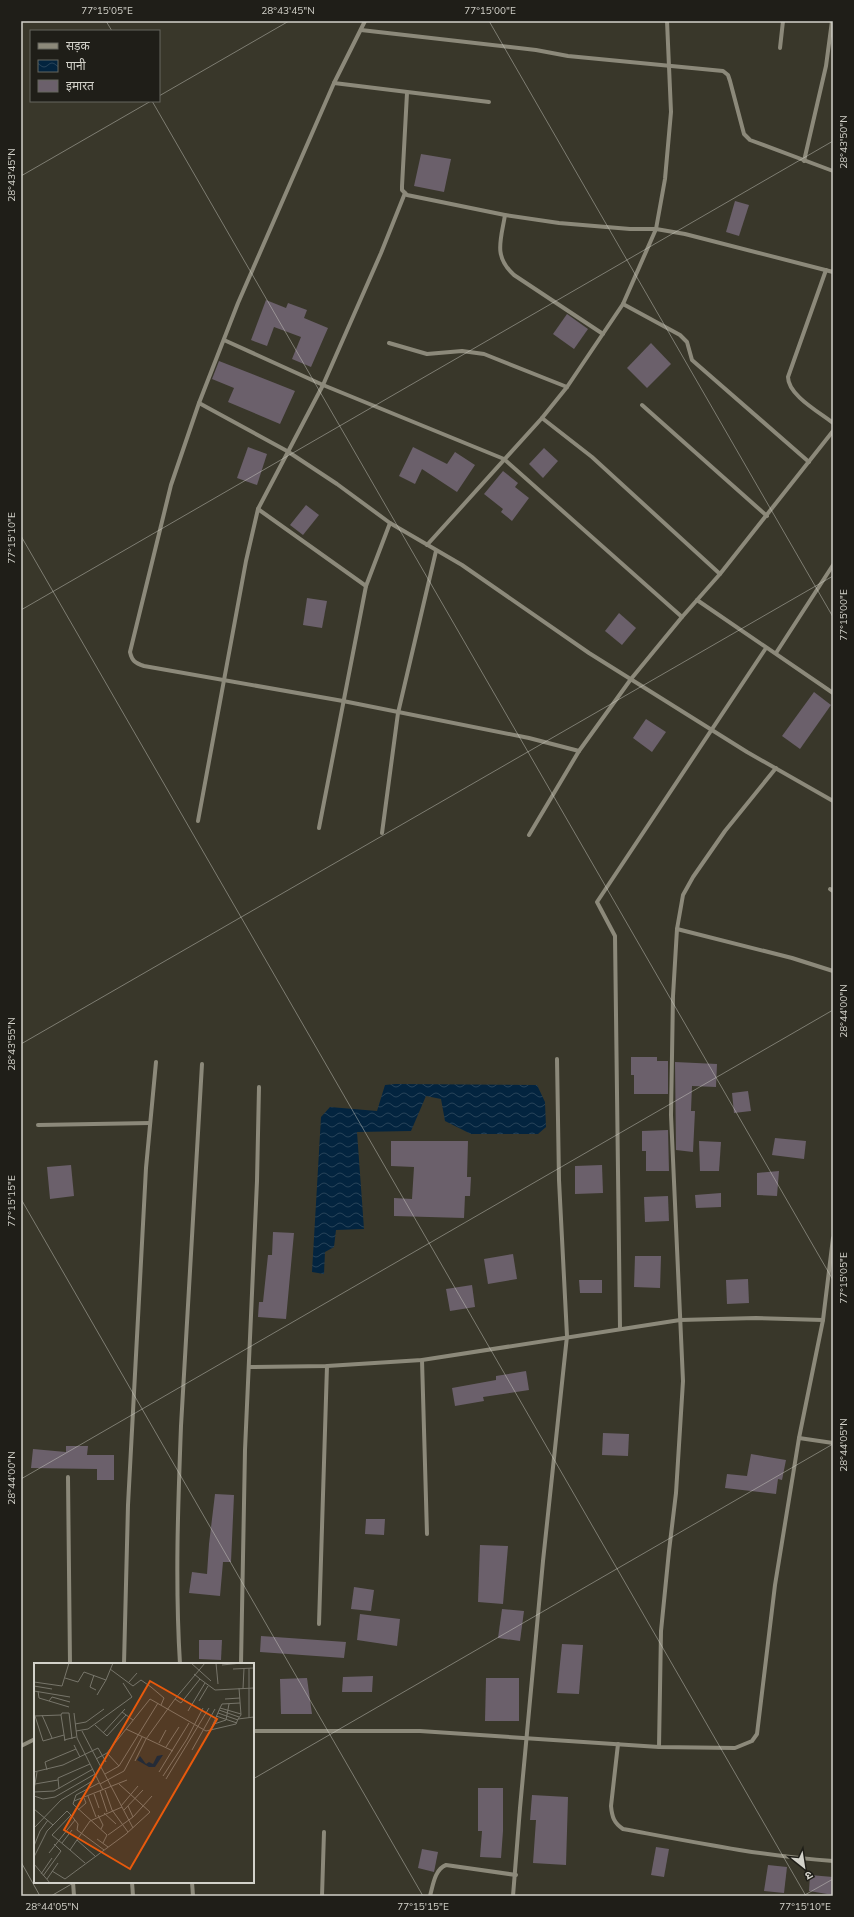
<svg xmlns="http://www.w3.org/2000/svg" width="854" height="1917" viewBox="0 0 854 1917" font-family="Mulish,'Noto Sans Devanagari',sans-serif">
<defs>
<pattern id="water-waves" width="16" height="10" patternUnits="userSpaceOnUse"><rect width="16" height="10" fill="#03243f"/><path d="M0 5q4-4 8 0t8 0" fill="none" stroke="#274359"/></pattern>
</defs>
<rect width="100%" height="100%" fill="#39372a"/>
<polygon fill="url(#water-waves)" points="395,1084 537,1085 545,1102 546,1127 538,1134 471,1134 445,1121 441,1099 426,1096 411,1131 357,1132 364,1229 336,1230 334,1247 325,1252 324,1274 312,1272 321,1117 330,1107 377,1111 385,1085"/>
<g fill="#6b606b">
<polygon points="421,154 451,159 444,192 414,186"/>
<polygon points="735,201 749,205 739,236 726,232"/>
<polygon points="266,300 286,308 288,303 307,310 304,318 328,328 311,367 292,359 301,337 274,327 267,346 251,340"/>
<polygon points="567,314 588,329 574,349 553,334"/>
<polygon points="651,343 671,364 647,388 627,368"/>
<polygon points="219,361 295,391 280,424 228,402 234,388 212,379"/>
<polygon points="248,447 267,454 257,485 237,478"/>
<polygon points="413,447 447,464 455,452 475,465 457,492 422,469 415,484 399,476"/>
<polygon points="544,448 558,461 543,478 529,464"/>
<polygon points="503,471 518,483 515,487 529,498 512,521 501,512 503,509 484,494"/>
<polygon points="306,505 319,515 303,535 290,525"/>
<polygon points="307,598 327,601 322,628 303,625"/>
<polygon points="619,613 636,628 622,645 605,631"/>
<polygon points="814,692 831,705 800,749 782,736"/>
<polygon points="646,719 666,732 652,752 633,738"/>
<polygon points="631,1057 657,1057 657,1061 668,1061 668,1094 634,1094 634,1075 631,1075"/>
<polygon points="675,1062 717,1064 716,1087 692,1086 691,1111 695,1111 693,1152 676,1150"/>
<polygon points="748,1091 751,1111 734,1113 732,1093"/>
<polygon points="668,1130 669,1171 646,1171 646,1151 642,1151 642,1131"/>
<polygon points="775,1138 806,1141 804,1159 772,1155"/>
<polygon points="391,1141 468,1141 467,1177 471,1177 470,1196 465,1196 464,1218 394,1216 394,1198 412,1199 414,1167 391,1166"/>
<polygon points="699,1141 721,1142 719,1171 700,1171"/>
<polygon points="71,1165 74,1196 50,1199 47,1167"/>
<polygon points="602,1165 603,1193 575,1194 575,1166"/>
<polygon points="779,1171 777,1196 757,1195 757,1173"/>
<polygon points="721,1193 721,1207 696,1208 695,1195"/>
<polygon points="668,1196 669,1221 645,1222 644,1197"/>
<polygon points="273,1232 294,1233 286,1319 258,1317 259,1302 263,1302 268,1255 272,1255"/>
<polygon points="513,1254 517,1279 488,1284 484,1259"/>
<polygon points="635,1256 661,1256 660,1288 634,1287"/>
<polygon points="748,1279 749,1303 727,1304 726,1280"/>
<polygon points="579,1280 602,1280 602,1293 580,1293"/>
<polygon points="472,1285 475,1307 450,1311 446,1289"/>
<polygon points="526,1371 529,1390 483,1397 484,1401 455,1406 452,1388 496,1380 496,1376"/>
<polygon points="603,1433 629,1434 628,1456 602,1455"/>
<polygon points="66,1446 88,1446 87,1455 114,1455 114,1480 97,1480 97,1469 31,1468 33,1449 66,1452"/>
<polygon points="751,1454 786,1460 782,1480 778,1479 776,1494 725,1488 727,1474 747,1476"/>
<polygon points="215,1494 234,1495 231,1562 223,1562 220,1596 189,1593 192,1572 207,1574 209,1544"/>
<polygon points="366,1519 385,1519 384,1535 365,1534"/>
<polygon points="480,1545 508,1546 503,1604 478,1602"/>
<polygon points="354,1587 374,1590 371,1611 351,1609"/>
<polygon points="502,1609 524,1611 520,1641 498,1638"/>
<polygon points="360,1614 400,1619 397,1646 357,1640"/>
<polygon points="261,1636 346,1642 344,1658 260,1652"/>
<polygon points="199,1640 222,1640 221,1660 199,1659"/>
<polygon points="562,1644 583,1645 579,1694 557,1693"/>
<polygon points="373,1676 372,1692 342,1692 343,1677"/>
<polygon points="307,1678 312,1714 281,1714 280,1679"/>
<polygon points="486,1678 519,1678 519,1721 485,1721"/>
<polygon points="478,1788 503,1788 503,1831 501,1858 480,1857 482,1831 478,1831"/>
<polygon points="532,1795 568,1797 566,1865 533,1863 536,1820 530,1820"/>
<polygon points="656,1847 669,1849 664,1877 651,1875"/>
<polygon points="422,1849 438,1852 434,1872 418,1868"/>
<polygon points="768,1865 787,1867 784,1893 764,1891"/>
<polygon points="810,1875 833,1877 833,1895 809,1891"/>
</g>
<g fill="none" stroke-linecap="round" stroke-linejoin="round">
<g stroke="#8c897a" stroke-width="4">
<path d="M365,21L334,83L238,303L199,403L171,485L130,652C132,661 135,663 144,666L343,701L529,738L579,751"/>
<polyline points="361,30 536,50 568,56 723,71 728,75 730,81 744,134 750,140 833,171"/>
<polyline points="780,48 783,21"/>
<polyline points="334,83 489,102"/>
<polyline points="407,93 402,186 402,190 407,195 505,215 559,223 630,229 656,229 685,234 833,272"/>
<polyline points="804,161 826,66 832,21"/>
<path d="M505,215C501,240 493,256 514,275L603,334"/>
<path d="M826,270L788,377C788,395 819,412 833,423"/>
<polyline points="623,304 680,335 687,342 692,360 809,462"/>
<polyline points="224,340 323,385 504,459 682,617"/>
<polyline points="389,343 427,354 462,351 484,354 567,387"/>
<polyline points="199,403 287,451 337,484 390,523 462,565 589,653 747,752 833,801"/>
<polyline points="642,405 767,516"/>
<polyline points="542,418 592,457 720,574"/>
<polyline points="258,509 366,586"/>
<polyline points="427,545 542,418 567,387 623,304 656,229 665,179 671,112 667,21"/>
<polyline points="697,600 833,693"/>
<polyline points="776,653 833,565"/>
<polyline points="198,821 246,561 258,509 323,385 381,253 405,193"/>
<polyline points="319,828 366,586 390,523"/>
<polyline points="382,833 398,713 436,551"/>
<polyline points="529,835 579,751 631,679 682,617 720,574 833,431"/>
<polyline points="830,889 833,891"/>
<polyline points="677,929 792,958 833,971"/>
<polyline points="38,1125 150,1123"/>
<polyline points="620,1328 615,936 597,902 766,648"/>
<polyline points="422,1360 427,1534"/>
<polyline points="249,1367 327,1366 422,1360 680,1320 756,1318 823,1320"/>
<polyline points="799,1438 833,1443"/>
<polyline points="68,1477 70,1664"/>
<polyline points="319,1624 327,1366"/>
<polyline points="124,1664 128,1505 146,1168 156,1062"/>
<path d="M180,1664C175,1584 178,1505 181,1426C187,1305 196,1185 202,1064"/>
<polyline points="241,1664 245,1450 257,1181 259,1087"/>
<polyline points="253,1731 420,1731 659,1747 735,1748 752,1741 757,1734 775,1585 799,1438 823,1320 833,1238"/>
<path d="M618,1744L611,1806C612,1817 614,1823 623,1829C693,1842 762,1856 833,1861"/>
<polyline points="21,1746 35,1739"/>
<polyline points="659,1747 661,1631 669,1551 676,1493 683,1381 671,1115 673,996 677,929 683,895 693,877 725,831 776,768"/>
<polyline points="73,1882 74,1896"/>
<polyline points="132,1882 133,1896"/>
<polyline points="192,1882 193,1896"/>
<polyline points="322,1896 324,1832"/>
<path d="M430,1896C433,1885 435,1869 446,1865L516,1875"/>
<polyline points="513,1896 520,1808 543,1561 567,1336 559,1180 557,1059"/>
</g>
</g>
<path fill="none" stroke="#d3d2ca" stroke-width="1" stroke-opacity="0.45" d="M106,21L112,31M489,21L833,617M159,96L289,21M152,101L833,1280M21,176L151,101M21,536L806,1896M21,610L833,141M21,1044L833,576M21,1199L423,1896M21,1479L833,1010M253,1779L833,1444M21,1862L40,1896M51,1896L75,1882M803,1896L833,1879"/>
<g transform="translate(34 1663)">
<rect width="220" height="220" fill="#39372a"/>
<path d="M128,92H129L121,104H115L103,97L106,93L112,101L115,99L119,101L123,93Z" fill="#03243f"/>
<path fill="none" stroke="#77756a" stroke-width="1" d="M157,0L177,18M182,0L184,21M188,2L208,0M215,5V55M76,6L99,23L107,17L117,24L130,35L127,42M199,6L220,5M60,12L56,24L62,27M31,15L44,19L50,9L72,17L79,0M166,16L181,27L220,25M0,19L28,23L35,0M95,19L103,10M0,23L18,26M209,26L210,5M0,28L36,34M4,28L5,35L35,44M63,32L72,17M141,36L147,40L166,16L160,11M191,36L206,35M15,38L18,34L36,39M165,38L174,23M186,45L188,41L206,40M185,47L205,54M154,48L171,20M88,49L99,57M40,50L43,75L69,127M184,50L204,57M8,52L18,75M27,52L28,50H35L38,76M0,53L27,52L31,78M1,53L9,78L30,72M182,53L203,60M204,56L207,52L205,25M41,61L52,59L70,46M180,61L192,57L195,41M61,62L73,73L92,52M92,66L139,88M177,66L186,45L207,51M42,68L54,66L98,34L89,20M48,68L99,165M69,70L91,46M30,77L42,74M125,80L132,67M40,82L46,94M132,84L145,64M158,87L181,46M73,90L85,103M62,96L73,90L116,36L172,68L202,61L204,56L220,54M101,98L112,76L141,36L171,0M13,107L11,99L42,86M0,109L29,102L64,85L72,99M125,109L155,60M71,111L85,103L124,40M129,113L153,76L169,45M132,116L175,45M65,120L42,132L39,141L73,172L69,180M1,121L24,117M66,121L90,108L108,74M25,126L24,115L56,101M0,127L3,109M71,127L78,147L94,169M66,128L73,149M0,129L20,128L59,106M60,131L65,145M0,133L9,136L21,134L61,111M54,133L62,154M40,138L93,117M87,143L104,123M94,143L99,154M0,146L19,162M44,147L52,140L50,135M90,147L109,127M70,150L82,161M37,152L44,161L43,167L70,187M64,152L69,162L67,166M0,165L27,137L60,117M74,172L99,154L118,133M63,176L74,184M43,177L61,193M28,180L38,167M0,183L6,168L14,157M36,187L51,200M15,190L41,157M0,194L13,168L33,148L37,152L18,172L36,187L56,158L88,144M0,201L16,220M18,208L31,216L92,171L116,149L85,121M7,211L18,195M9,213L27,188L20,181M13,216L24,200"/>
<path fill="#e8590c" fill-opacity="0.15" stroke="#e8590c" stroke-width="2" d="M116,18L183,56L96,206L30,167Z"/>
<rect width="220" height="220" fill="none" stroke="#d3d2ca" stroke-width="2"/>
</g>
<rect width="854" height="1917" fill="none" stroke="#1f1e18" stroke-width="44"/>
<rect x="30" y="30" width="130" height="72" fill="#1f1e18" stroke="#67665f"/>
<rect x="38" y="43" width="20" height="6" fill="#8c897a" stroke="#67665f"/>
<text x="66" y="50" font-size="12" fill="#d3d2ca">सड़क</text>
<rect x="38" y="60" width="20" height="12" fill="url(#water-waves)" stroke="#67665f"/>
<text x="66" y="70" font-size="12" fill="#d3d2ca">पानी</text>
<rect x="38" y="80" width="20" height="12" fill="#6b606b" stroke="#67665f"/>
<text x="66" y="90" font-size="12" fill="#d3d2ca">इमारत</text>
<g transform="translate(804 1867) rotate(150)" stroke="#1f1e18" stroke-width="3" paint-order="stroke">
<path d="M0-3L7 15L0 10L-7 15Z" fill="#d3d2ca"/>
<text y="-6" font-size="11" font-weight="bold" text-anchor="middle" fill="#d3d2ca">उ</text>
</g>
<rect x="22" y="22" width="810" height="1873" fill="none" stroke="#d3d2ca" stroke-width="1.5"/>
<g font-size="10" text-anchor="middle" fill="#d3d2ca">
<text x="107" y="14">77°15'05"E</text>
<text x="288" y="14">28°43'45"N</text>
<text x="490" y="14">77°15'00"E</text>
<text transform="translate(843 142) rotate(-90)" y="4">28°43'50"N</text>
<text transform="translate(11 175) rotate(-90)" y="4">28°43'45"N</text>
<text transform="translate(11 538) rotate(-90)" y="4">77°15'10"E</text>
<text transform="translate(843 615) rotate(-90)" y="4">77°15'00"E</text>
<text transform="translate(843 1011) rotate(-90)" y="4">28°44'00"N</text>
<text transform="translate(11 1044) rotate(-90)" y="4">28°43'55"N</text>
<text transform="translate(11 1201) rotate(-90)" y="4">77°15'15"E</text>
<text transform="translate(843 1278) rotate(-90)" y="4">77°15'05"E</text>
<text transform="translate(843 1445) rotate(-90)" y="4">28°44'05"N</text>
<text transform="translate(11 1478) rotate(-90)" y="4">28°44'00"N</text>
<text x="52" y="1910">28°44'05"N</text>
<text x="423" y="1910">77°15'15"E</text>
<text x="805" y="1910">77°15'10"E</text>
</g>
</svg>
